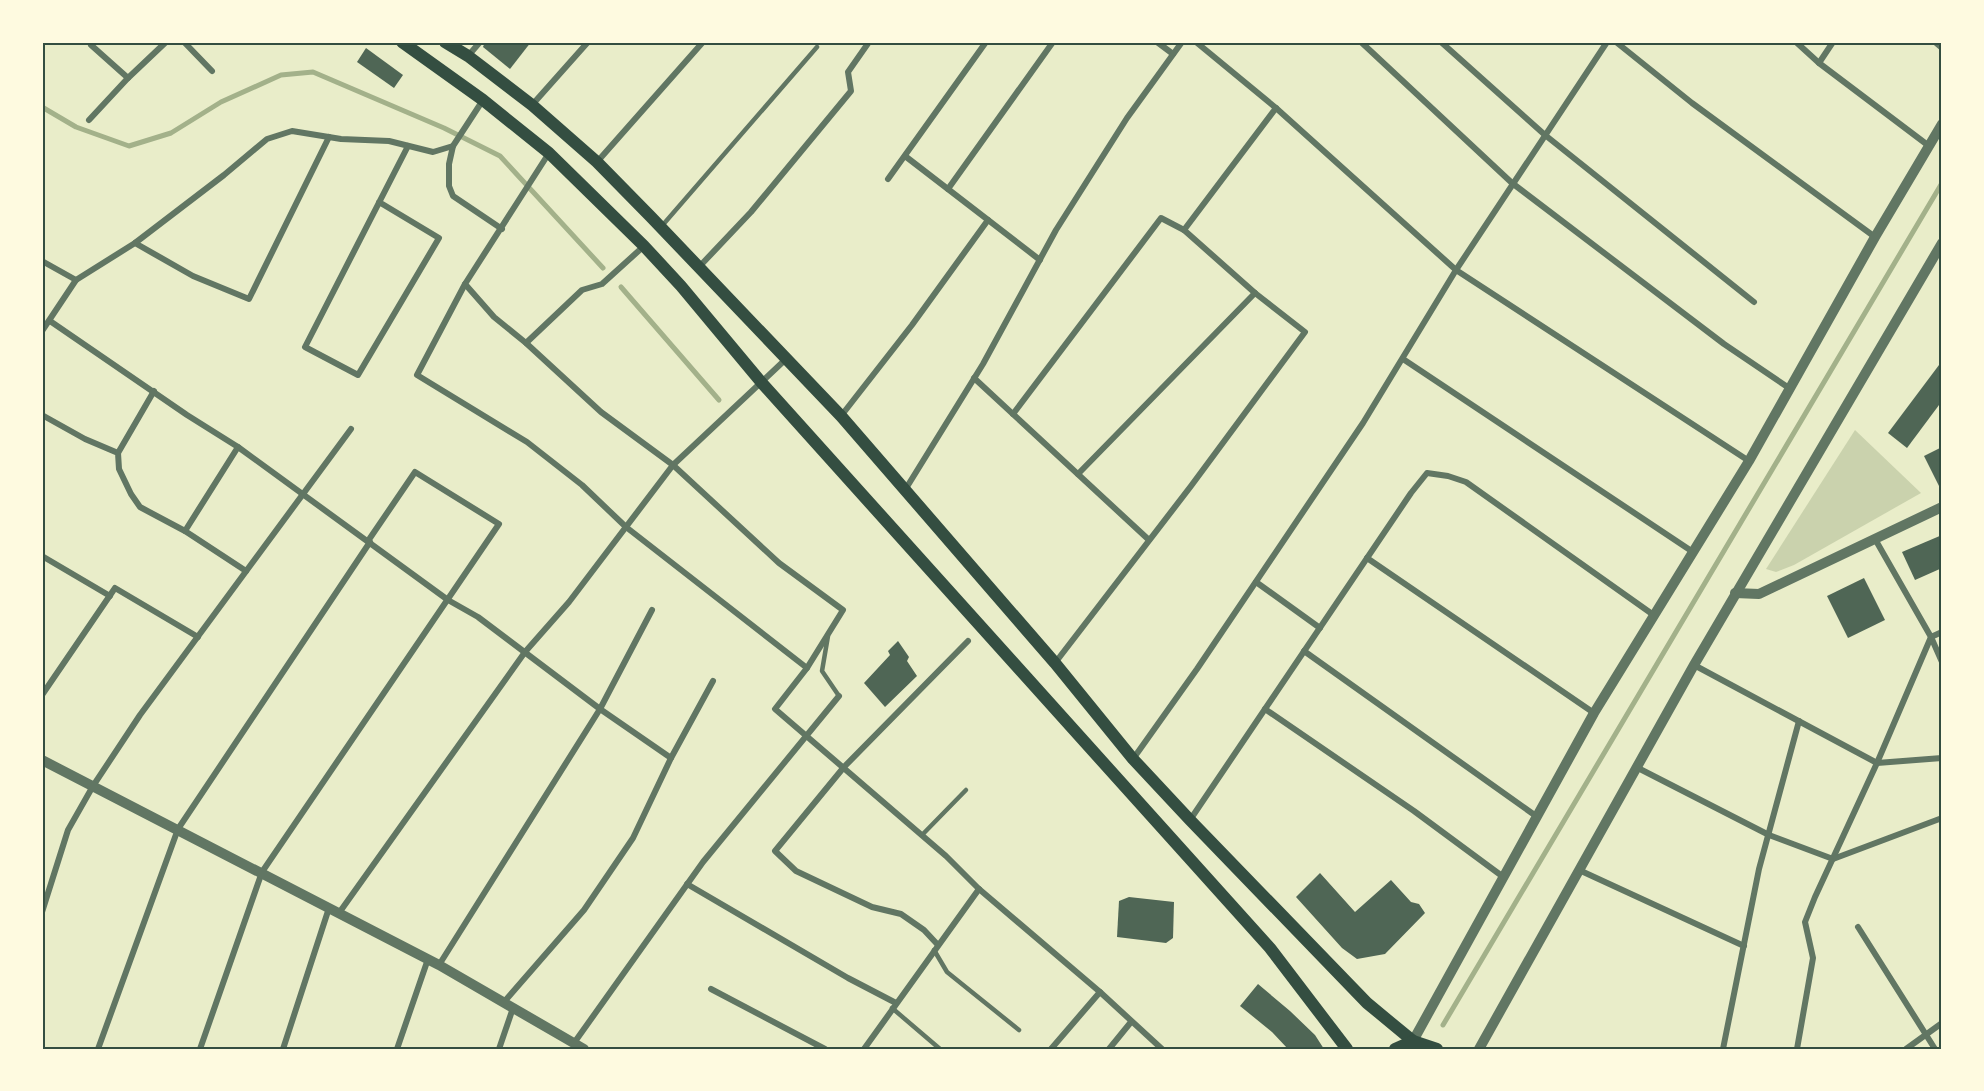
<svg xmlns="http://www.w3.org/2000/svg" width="1984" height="1091" viewBox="0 0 1984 1091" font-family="Figtree,sans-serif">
<rect width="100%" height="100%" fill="#e9edc9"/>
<polygon fill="#cad2ad" points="1855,430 1921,493 1794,565 1776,572 1766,569"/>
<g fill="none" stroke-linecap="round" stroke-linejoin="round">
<g stroke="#a3b18a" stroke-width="5">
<polyline points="42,107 76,127 129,146 171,133 221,102 281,75 313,72 444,128 500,156 603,268"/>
<polyline points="621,287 719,400"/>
<polyline points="1443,1025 1942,183"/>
</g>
</g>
<g fill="#4f6655">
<polygon points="485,42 531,42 510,69 483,47"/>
<polygon points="366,48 403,75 394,88 357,62"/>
<polygon points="1942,361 1942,401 1907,448 1888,433"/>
<polygon points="1942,447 1942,492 1924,456"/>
<polygon points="1942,535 1942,568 1915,580 1902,552"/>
<polygon points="1864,578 1885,620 1848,638 1827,596"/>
<polygon points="898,641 909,657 907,661 917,676 885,707 864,683 890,655 888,651"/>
<polygon points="1320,873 1355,912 1391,880 1411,902 1419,904 1425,913 1385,954 1357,959 1342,948 1296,897"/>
<polygon points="1129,897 1174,902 1173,938 1166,943 1117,937 1119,901"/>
<polygon points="1258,984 1290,1011 1315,1035 1324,1049 1288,1049 1272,1032 1240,1006"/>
</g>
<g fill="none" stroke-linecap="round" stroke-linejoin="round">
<g stroke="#617663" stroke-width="4.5">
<polyline points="661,227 817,47"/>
<polyline points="828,636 822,671 839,696"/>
<polyline points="922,835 966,790"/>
<polyline points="934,950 947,972 1019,1030"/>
<polyline points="892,1008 940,1049"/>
</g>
<g stroke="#617663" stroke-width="6">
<polyline points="184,42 212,71"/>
<polyline points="1157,42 1173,54"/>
<polyline points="1196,42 1276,108 1456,270 1749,461"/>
<polyline points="1361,42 1512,183 1724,344 1789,388"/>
<polyline points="1441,42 1545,135 1754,302"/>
<polyline points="1616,42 1692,103 1875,237"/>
<polyline points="1796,42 1819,63 1929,146"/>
<polyline points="1935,42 1942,48"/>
<polyline points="91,45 128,78"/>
<polyline points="468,56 480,42"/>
<polyline points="1819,63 1833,42"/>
<polyline points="532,105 588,42"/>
<polyline points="89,120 128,78 166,42"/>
<polyline points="453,146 449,164 449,186 453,196 502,229"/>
<polyline points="549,153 465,284 494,317 526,343 601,412 673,465 779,563 843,610 807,668 775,709 946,856 979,889 1100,992 1162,1049"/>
<polyline points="905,156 1040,260"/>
<polyline points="597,162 703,42"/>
<polyline points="888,179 986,42"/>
<polyline points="948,189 1053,42"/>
<polyline points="379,202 439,238 358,375 305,347 408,146"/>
<polyline points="1184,230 1276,108"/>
<polyline points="135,243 193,276 249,299 329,137"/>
<polyline points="42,261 76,280 42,331"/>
<polyline points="699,267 751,212 851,91 848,72 869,42"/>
<polyline points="76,280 135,243 224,175 267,139 292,131 341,139 389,141 433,152 453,146 483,100"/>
<polyline points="465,284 417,375 527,442 582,485 626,527 807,668"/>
<polyline points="50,321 187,415 238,447 448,600 478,617 600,709 671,758"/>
<polyline points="526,343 582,290 602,284 644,246"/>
<polyline points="1403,359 1693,552"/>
<polyline points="974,378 1149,540"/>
<polyline points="1013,414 1161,218 1184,230 1255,293 1305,332 1191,486 1055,663"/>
<polyline points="42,415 85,439 118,453 119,469 131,494 140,507 185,531 246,571"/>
<polyline points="841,416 912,325 988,220"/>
<polyline points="118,453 154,391"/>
<polyline points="1078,474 1255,293"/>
<polyline points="905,490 983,364 1056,230 1127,118 1182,42"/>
<polyline points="185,531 238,447"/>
<polyline points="1875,539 1931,637 1942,662"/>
<polyline points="42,556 110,596"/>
<polyline points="1367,558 1594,713"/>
<polyline points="1256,582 1320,628"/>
<polyline points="1304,651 1536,816"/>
<polyline points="1694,665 1877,763 1942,758"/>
<polyline points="42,695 115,588 198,637"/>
<polyline points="1265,709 1414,811 1502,876"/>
<polyline points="1133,759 1197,669 1363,423 1456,270 1607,42"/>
<polyline points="1636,767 1769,835 1833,859 1942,818"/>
<polyline points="1190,820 1411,493 1427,473 1448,476 1466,482 1655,616"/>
<polyline points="1579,870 1744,946"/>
<polyline points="687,884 848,978 896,1003"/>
<polyline points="42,912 68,830 93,786 140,715 351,429"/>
<polyline points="339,913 525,652 569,602 673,465 786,359"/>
<polyline points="1858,927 1935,1049"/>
<polyline points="938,945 924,930 901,914 872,907 796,871 775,851 844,767 968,641"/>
<polyline points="439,965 600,709 652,610"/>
<polyline points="711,989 825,1049"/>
<polyline points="504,1002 584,910 633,838 671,758 713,681"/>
<polyline points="574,1043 703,862 839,696"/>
<polyline points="98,1049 178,829 370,542"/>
<polyline points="200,1049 262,872 499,524 415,472 368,541"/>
<polyline points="283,1049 329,908"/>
<polyline points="397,1049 428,959"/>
<polyline points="499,1049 513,1008"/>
<polyline points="864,1049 979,889"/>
<polyline points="1051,1049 1100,992"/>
<polyline points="1109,1049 1131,1022"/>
<polyline points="1723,1049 1759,869 1799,721"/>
<polyline points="1797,1049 1813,958 1805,922 1815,897 1877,763 1931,637 1942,632"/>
<polyline points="1906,1049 1942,1023"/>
</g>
<g stroke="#617663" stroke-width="10">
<polyline points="1735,593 1759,594 1942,507"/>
<polyline points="42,760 439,965 584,1049"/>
<polyline points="1413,1041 1594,713 1749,461 1875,237 1942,124"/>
<polyline points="1479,1049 1694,665 1942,243"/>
</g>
<g stroke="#344e41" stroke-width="12">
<polyline points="402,42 483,100 549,153 644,246 681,286 761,382 1270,948 1347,1049"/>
<polyline points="445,42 468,56 532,105 597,162 651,217 841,416 1055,663 1133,759 1190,820 1367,1003 1413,1041"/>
<polyline points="1395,1049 1413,1041 1437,1049"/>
</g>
</g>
<rect width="1984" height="1091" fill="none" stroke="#fefae0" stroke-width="87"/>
<rect x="44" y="44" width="1896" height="1004" fill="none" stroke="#344e41" stroke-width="2"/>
</svg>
